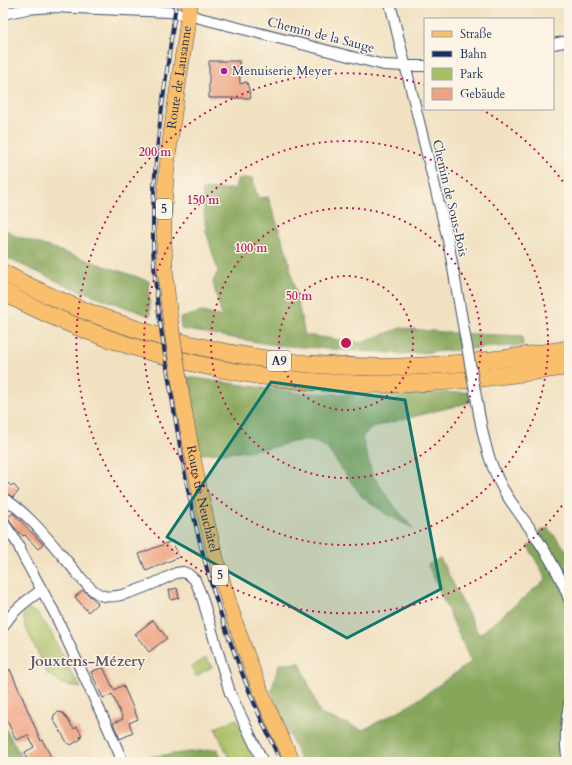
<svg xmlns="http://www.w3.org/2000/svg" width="572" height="765" viewBox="0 0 572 765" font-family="Cardo,serif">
<rect width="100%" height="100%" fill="#fcf5e5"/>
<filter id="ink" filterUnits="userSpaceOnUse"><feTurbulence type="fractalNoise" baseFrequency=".025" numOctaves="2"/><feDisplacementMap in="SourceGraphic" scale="8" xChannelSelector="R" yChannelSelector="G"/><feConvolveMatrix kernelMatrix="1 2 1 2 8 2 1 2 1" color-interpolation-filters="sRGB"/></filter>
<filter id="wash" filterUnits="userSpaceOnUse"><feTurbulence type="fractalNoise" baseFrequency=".012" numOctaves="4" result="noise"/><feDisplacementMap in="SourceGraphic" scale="16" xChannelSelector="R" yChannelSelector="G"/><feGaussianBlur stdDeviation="0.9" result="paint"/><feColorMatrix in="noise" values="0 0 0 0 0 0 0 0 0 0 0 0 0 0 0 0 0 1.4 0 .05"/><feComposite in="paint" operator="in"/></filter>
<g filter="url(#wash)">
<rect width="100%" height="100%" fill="#f1e1c1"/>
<g fill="#a9bf64" stroke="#627761">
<polygon points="28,609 38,614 49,629 70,670 81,688 63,684 52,676 48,675 25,626 23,614"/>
<polygon points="206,658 212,667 196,676 191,667"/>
<polygon points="237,719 255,758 247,762 231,762 215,728"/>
</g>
<g fill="#86a65a" stroke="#506a5c">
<polygon points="252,178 258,198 268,197 287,253 305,335 362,343 400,328 455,333 522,336 523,345 404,354 275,345 181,329 180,318 202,312 222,317 213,282 218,271 206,231 202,190 235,189 237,179"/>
<polygon points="3,228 16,236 149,281 150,316 65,285 3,256"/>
<polygon points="187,377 298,393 382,395 470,392 471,402 373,427 362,437 373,476 396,508 414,529 386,514 362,497 326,447 310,440 292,442 274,447 240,452 199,454"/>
<polygon points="548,528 569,553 568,762 301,762 271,691 279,664 300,663 320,714 363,730 412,704 471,662 428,565 440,558 479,635 546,579 528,546 535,542 554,563 539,531"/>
<polygon points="3,724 20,754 20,762 3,762"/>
<polygon points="217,749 223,760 222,762 136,762 137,758"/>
</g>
<g id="blocks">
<g fill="#eea282">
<polygon points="209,61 239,61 240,84 247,82 251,98 209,98"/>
<polygon points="8,483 11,486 13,484 19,491 13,497 3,492 3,488"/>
<polygon points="13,513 43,544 38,549 25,535 23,536 13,526 8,517"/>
<polygon points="172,541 179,557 146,571 139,554"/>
<polygon points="177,588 179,598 171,600 169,590"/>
<polygon points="83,590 98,603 88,612 75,597"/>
<polygon points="153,620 167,638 149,652 135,634"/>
<polygon points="103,667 114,690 123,685 138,719 129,723 133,733 120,739 113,723 123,719 112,694 103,698 91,672"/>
<polygon points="10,669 41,741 42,740 54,762 17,762 27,757 25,752 34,747 28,735 16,740 3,712 3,681"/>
<polygon points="58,712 63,713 74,729 77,727 82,735 80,736 81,739 71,745 69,743 68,744 53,719 54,715"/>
</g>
</g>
</g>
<g filter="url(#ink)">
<use href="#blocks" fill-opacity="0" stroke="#3b4a6d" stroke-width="1"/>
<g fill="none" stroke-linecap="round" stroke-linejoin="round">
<defs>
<g id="minor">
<polyline points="390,3 448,240 465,336"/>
<polyline points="3,14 27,9 52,7 170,12 188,15 384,65 406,66 425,66"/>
<polyline points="553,44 569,41"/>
<path d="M477,402C482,433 488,462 503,489C512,505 524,519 534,534C547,554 561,576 569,599"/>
<path d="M3,498C26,511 49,540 66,560C75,570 91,594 104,596C121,600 160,581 176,573L183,572L188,574L195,580L202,597L230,693L263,762"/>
<polyline points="3,522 18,544 22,554 54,612 108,728 123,762"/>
<path d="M3,627C12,611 27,600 42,590"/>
<path d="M568,762C564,742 566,723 569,703"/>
</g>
<g id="primary">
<path id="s1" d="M170,318C164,272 162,225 166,178C171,120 183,62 190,3"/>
<path id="s2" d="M179,378C200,513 231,639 293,762"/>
</g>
<g id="motorway">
<path d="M3,273C120,335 251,368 383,367C445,367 508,359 569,349"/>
<path d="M3,292C111,350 235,381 358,384C429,386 499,377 569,366"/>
</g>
</defs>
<use href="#minor" stroke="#3b4a6d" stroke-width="12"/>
<use href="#primary" stroke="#3b4a6d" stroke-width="16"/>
<use href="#motorway" stroke="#3b4a6d" stroke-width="18"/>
<use href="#minor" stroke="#fff" stroke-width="10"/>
<use href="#primary" stroke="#f9bf6d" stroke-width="15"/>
<use href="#motorway" stroke="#f9bf6d" stroke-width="17"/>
<defs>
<path id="rail" d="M176,3C167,76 153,151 153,225C152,281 162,337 171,392C177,429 183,467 191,504C210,593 241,680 281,762"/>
</defs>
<use href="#rail" stroke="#1b2f5e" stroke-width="4"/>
<use href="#rail" stroke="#fcf5e5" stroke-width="2.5" stroke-dasharray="8" stroke-linecap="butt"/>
<defs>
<polyline id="minor-bridge" points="465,336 477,402"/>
<polyline id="primary-bridge" points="170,318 179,378"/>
</defs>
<use href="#minor-bridge" stroke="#3b4a6d" stroke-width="12" stroke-linecap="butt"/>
<use href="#primary-bridge" stroke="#3b4a6d" stroke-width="16" stroke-linecap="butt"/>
<use href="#minor-bridge" stroke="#fff" stroke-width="10"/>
<use href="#primary-bridge" stroke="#f9bf6d" stroke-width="15"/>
</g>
</g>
<path fill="#0f766e" fill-opacity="0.2" stroke="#0f766e" stroke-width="3" stroke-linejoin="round" d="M271,382L405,400L441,589L347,638L167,537Z"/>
<g fill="none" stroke="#c2185b" stroke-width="2" stroke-dasharray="2 4">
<circle cx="346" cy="343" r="67"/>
<circle cx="346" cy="343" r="135"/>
<circle cx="346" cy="343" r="202"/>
<path d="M569 496A270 270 0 1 1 425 85M481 109A270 270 0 0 1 569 190"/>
</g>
<circle fill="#b5179e" stroke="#fcf5e5" stroke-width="1.5" cx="224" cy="71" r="4"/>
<g text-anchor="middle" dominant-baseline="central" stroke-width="3" stroke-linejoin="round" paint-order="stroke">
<g fill="#fcf5e5" stroke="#5e6a86" stroke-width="1">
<rect x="156" y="199" width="16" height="20" rx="3"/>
<rect x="267" y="351" width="24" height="20" rx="3"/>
<rect x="212" y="565" width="16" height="20" rx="3"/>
</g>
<g font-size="12" font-weight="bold" fill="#1b2f5e">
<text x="164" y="209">5</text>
<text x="279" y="361">A9</text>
<text x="220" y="575">5</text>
</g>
<g font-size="13" fill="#1b2f5e" stroke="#fcf5e5">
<text transform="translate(321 35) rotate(14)">Chemin de la Sauge</text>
<text stroke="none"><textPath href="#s1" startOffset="242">Route de Lausanne</textPath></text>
<text transform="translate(450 198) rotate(77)">Chemin de Sous-Bois</text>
<text stroke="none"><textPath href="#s2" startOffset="123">Route de Neuchâtel</textPath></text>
</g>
<g font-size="13" fill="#1b2f5e" stroke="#fcf5e5" text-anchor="start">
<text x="232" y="71">Menuiserie Meyer</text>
</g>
<g font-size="15" font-weight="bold" fill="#65576b" stroke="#fcf5e5">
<text x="88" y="661">Jouxtens-Mézery</text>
</g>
</g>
<circle cx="346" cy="343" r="6" fill="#c2185b" stroke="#fcf5e5" stroke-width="2"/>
<g font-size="12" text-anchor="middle" font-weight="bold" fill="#c2185b" stroke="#fcf5e5" stroke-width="3" stroke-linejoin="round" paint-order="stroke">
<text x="155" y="156">200 m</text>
<text x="203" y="204">150 m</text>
<text x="251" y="252">100 m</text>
<text x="299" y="300">50 m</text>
</g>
<rect width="572" height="765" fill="none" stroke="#fcf5e5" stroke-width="16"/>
<rect x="424" y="18" width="130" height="92" fill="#fcf5e5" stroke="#a2a6af"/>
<rect x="432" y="31" width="20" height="6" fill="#f9bf6d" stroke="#a2a6af"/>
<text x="460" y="38" font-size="12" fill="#1b2f5e">Straße</text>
<rect x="432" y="51" width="20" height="6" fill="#1b2f5e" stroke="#a2a6af"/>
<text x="460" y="58" font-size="12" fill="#1b2f5e">Bahn</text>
<rect x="432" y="68" width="20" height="12" fill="#a9bf64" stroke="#a2a6af"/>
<text x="460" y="78" font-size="12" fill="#1b2f5e">Park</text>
<rect x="432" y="88" width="20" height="12" fill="#eea282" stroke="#a2a6af"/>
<text x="460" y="98" font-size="12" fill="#1b2f5e">Gebäude</text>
</svg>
